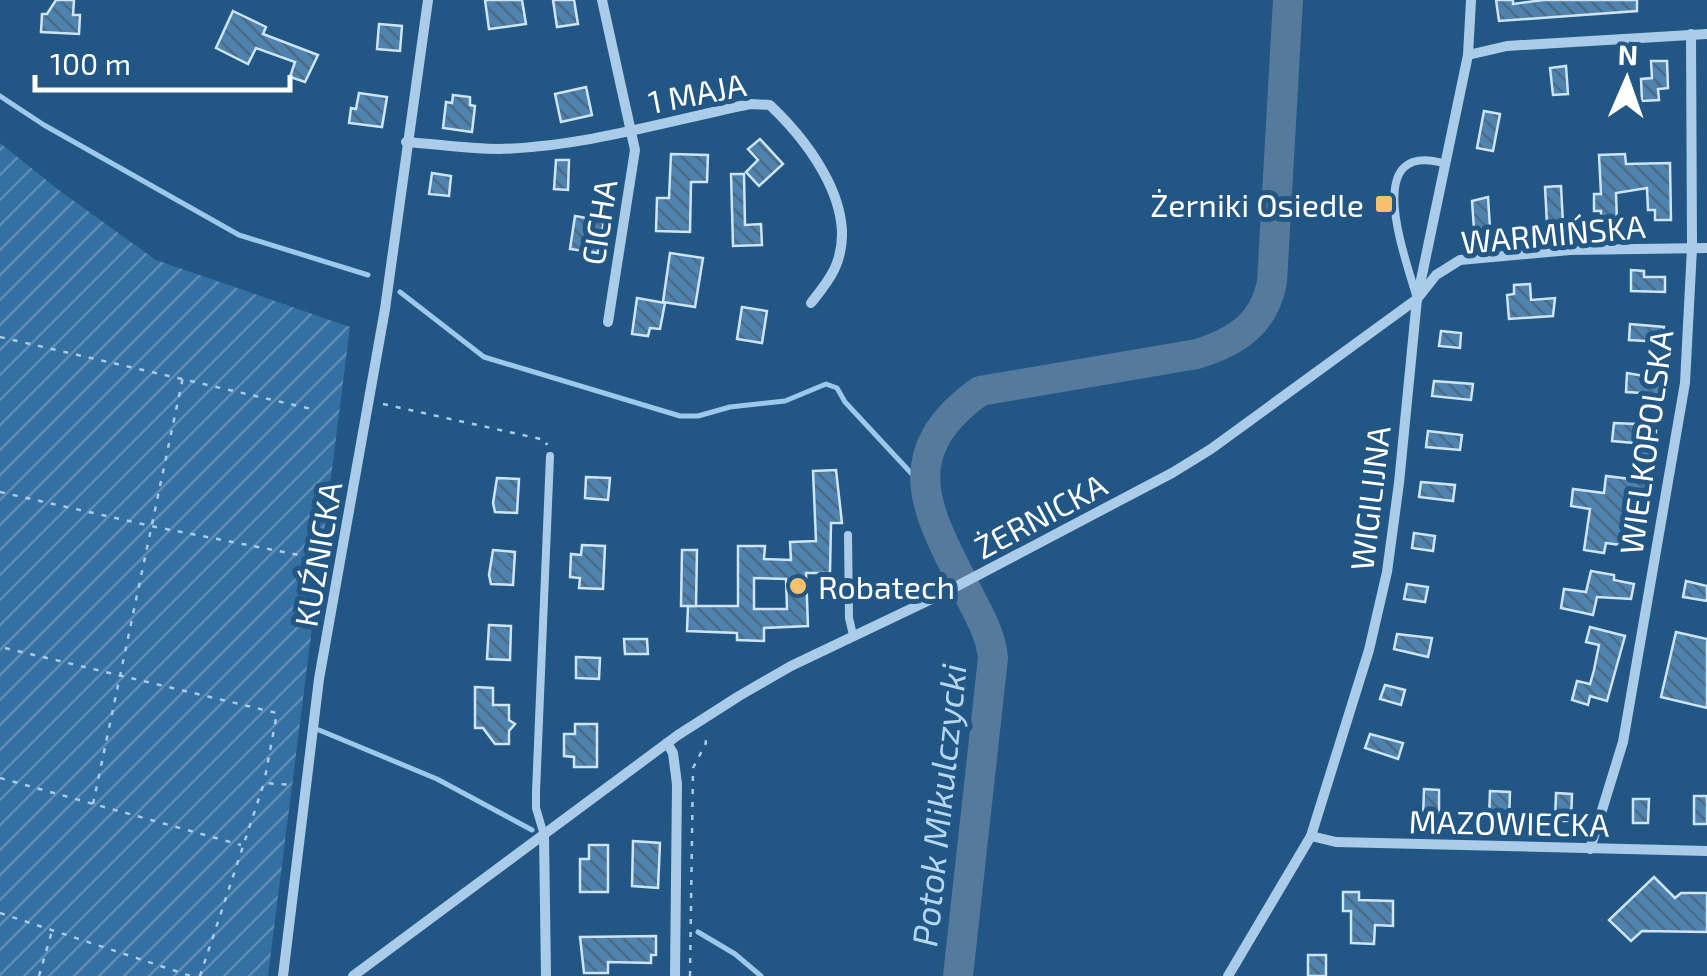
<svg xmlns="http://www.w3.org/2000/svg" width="1707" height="976" viewBox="0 0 1707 976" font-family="'Exo 2',sans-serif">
<defs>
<pattern id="garden-furrows" width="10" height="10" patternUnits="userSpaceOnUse" patternTransform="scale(2.5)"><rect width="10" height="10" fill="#3570a2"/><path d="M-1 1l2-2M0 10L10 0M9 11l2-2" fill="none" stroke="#5d8db5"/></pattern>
<pattern id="building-back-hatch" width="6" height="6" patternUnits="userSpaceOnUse" patternTransform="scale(2.5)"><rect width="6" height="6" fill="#4e82af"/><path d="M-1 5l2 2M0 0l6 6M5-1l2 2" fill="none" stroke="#4d6a82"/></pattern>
</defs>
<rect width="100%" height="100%" fill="#215685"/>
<polygon fill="url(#garden-furrows)" points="0,143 60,191 156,260 350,327 268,976 0,976"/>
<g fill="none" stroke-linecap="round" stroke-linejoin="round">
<g stroke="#9ec8ea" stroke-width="5">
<polyline points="0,96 44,125 239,235 368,275"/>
<polyline points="400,292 484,357 680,416 698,416 730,407 785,401 826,384 837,388 845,402 925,488"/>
<polyline points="319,730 437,779 532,830"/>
<polyline points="698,932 735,954 761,976"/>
</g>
<path stroke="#557a9b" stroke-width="30" d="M958,976L993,658C991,637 982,620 972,601C932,519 887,458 980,391L1197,354C1236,342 1264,324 1272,282L1288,0"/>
</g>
<g fill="url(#building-back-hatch)" stroke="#cee4f7" stroke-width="2.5" fill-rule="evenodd">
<polygon points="56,0 74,0 73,15 80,15 79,34 41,32 42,14 47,14"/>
<polygon points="485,0 522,0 526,24 489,29"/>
<polygon points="553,0 574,0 578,24 557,27"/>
<polygon points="1496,0 1513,0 1513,4 1543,0 1637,0 1637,11 1499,21"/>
<polygon points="233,11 266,27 263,34 318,55 305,82 290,77 295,62 256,48 248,64 216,48"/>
<polygon points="379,24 402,26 400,51 377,49"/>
<polygon points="1651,61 1667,61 1668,88 1658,89 1659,100 1642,101 1641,79 1652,78"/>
<polygon points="1566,66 1568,94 1553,95 1550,68"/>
<polygon points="586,87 592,115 561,122 555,94"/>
<polygon points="359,93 387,97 382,127 349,123 351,108 356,109"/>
<polygon points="453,95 470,97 470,105 475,106 472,132 443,128 446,102 452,103"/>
<polygon points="1484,111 1500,114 1493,151 1477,148"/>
<polygon points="760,139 783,164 759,186 746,172 758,160 748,149"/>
<polygon points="671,154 708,155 707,182 691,182 690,232 656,231 657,198 669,198"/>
<polygon points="1625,154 1626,164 1670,163 1671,220 1655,220 1655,210 1648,210 1647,188 1616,193 1617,221 1601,222 1601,211 1594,211 1594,194 1601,194 1599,155"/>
<polygon points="556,160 569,160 568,190 554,189"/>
<polygon points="432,173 451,176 449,196 429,194"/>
<polygon points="731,174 744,174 745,225 761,224 762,245 733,246"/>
<polygon points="1561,186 1563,224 1547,224 1545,187"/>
<polygon points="1488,197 1490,228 1474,229 1472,201"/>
<polygon points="575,216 604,221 598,253 570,249"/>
<polygon points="670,253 703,258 695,307 663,302"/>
<polygon points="1631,270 1644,271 1644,277 1665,277 1665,292 1631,291"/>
<polygon points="1530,284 1531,300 1555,298 1553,316 1509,319 1507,295 1514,294 1514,285"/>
<polygon points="637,298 665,303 660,329 650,328 648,336 632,334"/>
<polygon points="742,307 767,311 762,343 737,339"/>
<polygon points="1630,324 1664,327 1663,342 1629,340"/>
<polygon points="1441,331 1461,333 1460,348 1439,346"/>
<polygon points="1627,373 1661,379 1660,394 1626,392"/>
<polygon points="1434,381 1473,384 1471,400 1432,396"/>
<polygon points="1614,423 1636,424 1635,429 1656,431 1654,463 1649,497 1628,494 1623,526 1627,526 1626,530 1643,533 1641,548 1606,543 1604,553 1584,550 1590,509 1571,506 1573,489 1604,493 1606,476 1631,479 1634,443 1612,441"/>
<polygon points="1428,431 1462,435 1460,450 1426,447"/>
<path d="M836,470L842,523H831L830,573H806L808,626L764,628V641L737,640V633L687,631L688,606H738V546H765L764,559L791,560L790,542L816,541L813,471ZM754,578L786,579L787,609H754Z"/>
<polygon points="586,477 610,478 608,500 585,498"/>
<polygon points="497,478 519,479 517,513 495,512 493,503"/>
<polygon points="1421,482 1455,485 1453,501 1419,497"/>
<polygon points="1414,533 1435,536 1433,551 1412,548"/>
<polygon points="582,545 605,546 603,589 579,588 580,578 570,577 571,554 581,555"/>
<polygon points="493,550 515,552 513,585 491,584 489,575"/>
<polygon points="682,550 697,550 696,606 681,606"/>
<polygon points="1591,571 1614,575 1614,580 1634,584 1631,599 1597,597 1593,615 1561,608 1564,589 1586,592"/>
<polygon points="1686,581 1707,586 1707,601 1683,597"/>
<polygon points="1407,584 1428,587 1425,602 1404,599"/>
<polygon points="489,625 511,626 510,660 487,659"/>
<polygon points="1590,627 1625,636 1607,701 1590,696 1588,705 1572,700 1577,681 1590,684 1594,670 1599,645 1586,642"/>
<polygon points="1676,632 1707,639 1707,708 1661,697"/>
<polygon points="1397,634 1432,638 1428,657 1394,649"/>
<polygon points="624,639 647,639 648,654 625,654"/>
<polygon points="576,657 600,658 599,679 576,678"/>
<polygon points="1385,685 1405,690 1401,705 1380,699"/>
<polygon points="475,687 493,688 493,705 509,705 509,720 515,724 509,731 509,744 495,744 483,728 475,728"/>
<polygon points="575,724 597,724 597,767 574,767 574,757 564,756 564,734 575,734"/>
<polygon points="1370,734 1403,743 1398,759 1365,748"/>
<polygon points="1424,789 1439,790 1439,818 1423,817"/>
<polygon points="1490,791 1510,792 1509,819 1489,819"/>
<polygon points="1556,793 1572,794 1571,821 1555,821"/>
<rect x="1694" y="796" width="13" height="28"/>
<polygon points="1633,799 1649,799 1648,823 1633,823"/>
<polygon points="633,841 660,843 658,888 632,886"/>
<polygon points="589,845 608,845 608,892 580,892 580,859 589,859"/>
<polygon points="1654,877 1675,898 1681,893 1707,893 1707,932 1642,931 1631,941 1609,920"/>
<polygon points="1343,892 1359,892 1359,900 1393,901 1393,926 1375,925 1374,944 1351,943 1351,911 1343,911"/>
<polygon points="656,936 656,955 651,955 651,963 608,962 608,973 584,973 580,937"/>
<rect x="1308" y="955" width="18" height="21"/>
</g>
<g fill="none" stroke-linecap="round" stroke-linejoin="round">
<g stroke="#aacce9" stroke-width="2.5" stroke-dasharray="5 8" stroke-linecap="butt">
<polyline points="0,337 316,410"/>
<polyline points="383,404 545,440 547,445"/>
<polyline points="0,492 151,526 309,557"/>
<polyline points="5,648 277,713 264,783"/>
<polyline points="0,778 241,845"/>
<polyline points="93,804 183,377"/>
<polyline points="0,913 191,976"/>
<polyline points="39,976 52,931"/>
<polyline points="200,976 264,783 294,785"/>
<polyline points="690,976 693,768 706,743 705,737"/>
</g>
<g stroke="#aacce9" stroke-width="8">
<path d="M1416,295C1405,256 1361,141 1443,163"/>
<polyline points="848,535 849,618 853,635"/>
<polyline points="544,835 536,808 536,792 550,456"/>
</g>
<g stroke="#aacce9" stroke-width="10">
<polyline points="602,0 635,150 608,322"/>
<polyline points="1468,55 1507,46 1707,34"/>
<path d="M406,142C437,144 468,149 499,149C583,147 668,121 750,104L770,105C810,143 862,212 834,270C828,282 819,293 811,303"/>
<polyline points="667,743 673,753 677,784 675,976"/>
<polyline points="544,835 546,976"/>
<polyline points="1311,836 1336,842 1707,851"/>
<polyline points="1590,849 1623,742 1685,383 1692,248 1691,34"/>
<polyline points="283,976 319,679 385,309 428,0"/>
<polyline points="353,976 678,735 739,696 791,666 940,595 1172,473 1211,449 1417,299 1436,275 1460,260 1570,250 1707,248"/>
<polyline points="1228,976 1311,836 1369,650 1387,572 1399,483 1417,299 1468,55 1471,0"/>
</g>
</g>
<g fill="#f5c16c" stroke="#215685" stroke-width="4">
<rect x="1374" y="194" width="20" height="20" rx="5"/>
<circle cx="798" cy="586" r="10"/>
</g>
<g text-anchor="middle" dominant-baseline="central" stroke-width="10" stroke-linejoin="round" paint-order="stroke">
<g font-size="32" fill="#fff" stroke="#215685">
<text transform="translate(697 92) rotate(-11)">1 MAJA</text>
<text transform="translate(598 222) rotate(-81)">CICHA</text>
<text transform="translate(1553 233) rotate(-5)">WARMIŃSKA</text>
<text transform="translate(1645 442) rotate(-82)">WIELKOPOLSKA</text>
<text transform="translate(1369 498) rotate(-83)">WIGILIJNA</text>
<text transform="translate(1040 515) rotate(-28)">ŻERNICKA</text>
<text transform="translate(317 554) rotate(-80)">KUŹNICKA</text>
<text transform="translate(1509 822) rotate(1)">MAZOWIECKA</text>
</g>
<g font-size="32" fill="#fff" stroke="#215685" text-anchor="end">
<text x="1364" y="204">Żerniki Osiedle</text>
<text x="818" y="586" text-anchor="start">Robatech</text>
</g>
<g font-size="35" font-style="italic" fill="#b6d6f0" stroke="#215685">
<text transform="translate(938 805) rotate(-84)">Potok Mikulczycki</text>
</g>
</g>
<g transform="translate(1627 80) rotate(2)" stroke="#215685" stroke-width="8" paint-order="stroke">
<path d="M0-8L18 38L0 25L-18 38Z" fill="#ffffff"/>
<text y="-15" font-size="28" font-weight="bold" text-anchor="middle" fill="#ffffff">N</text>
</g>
<path d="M35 75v15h255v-15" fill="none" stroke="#ffffff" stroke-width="5"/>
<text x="50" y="75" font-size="30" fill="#ffffff" stroke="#215685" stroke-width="8" paint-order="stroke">100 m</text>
</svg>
